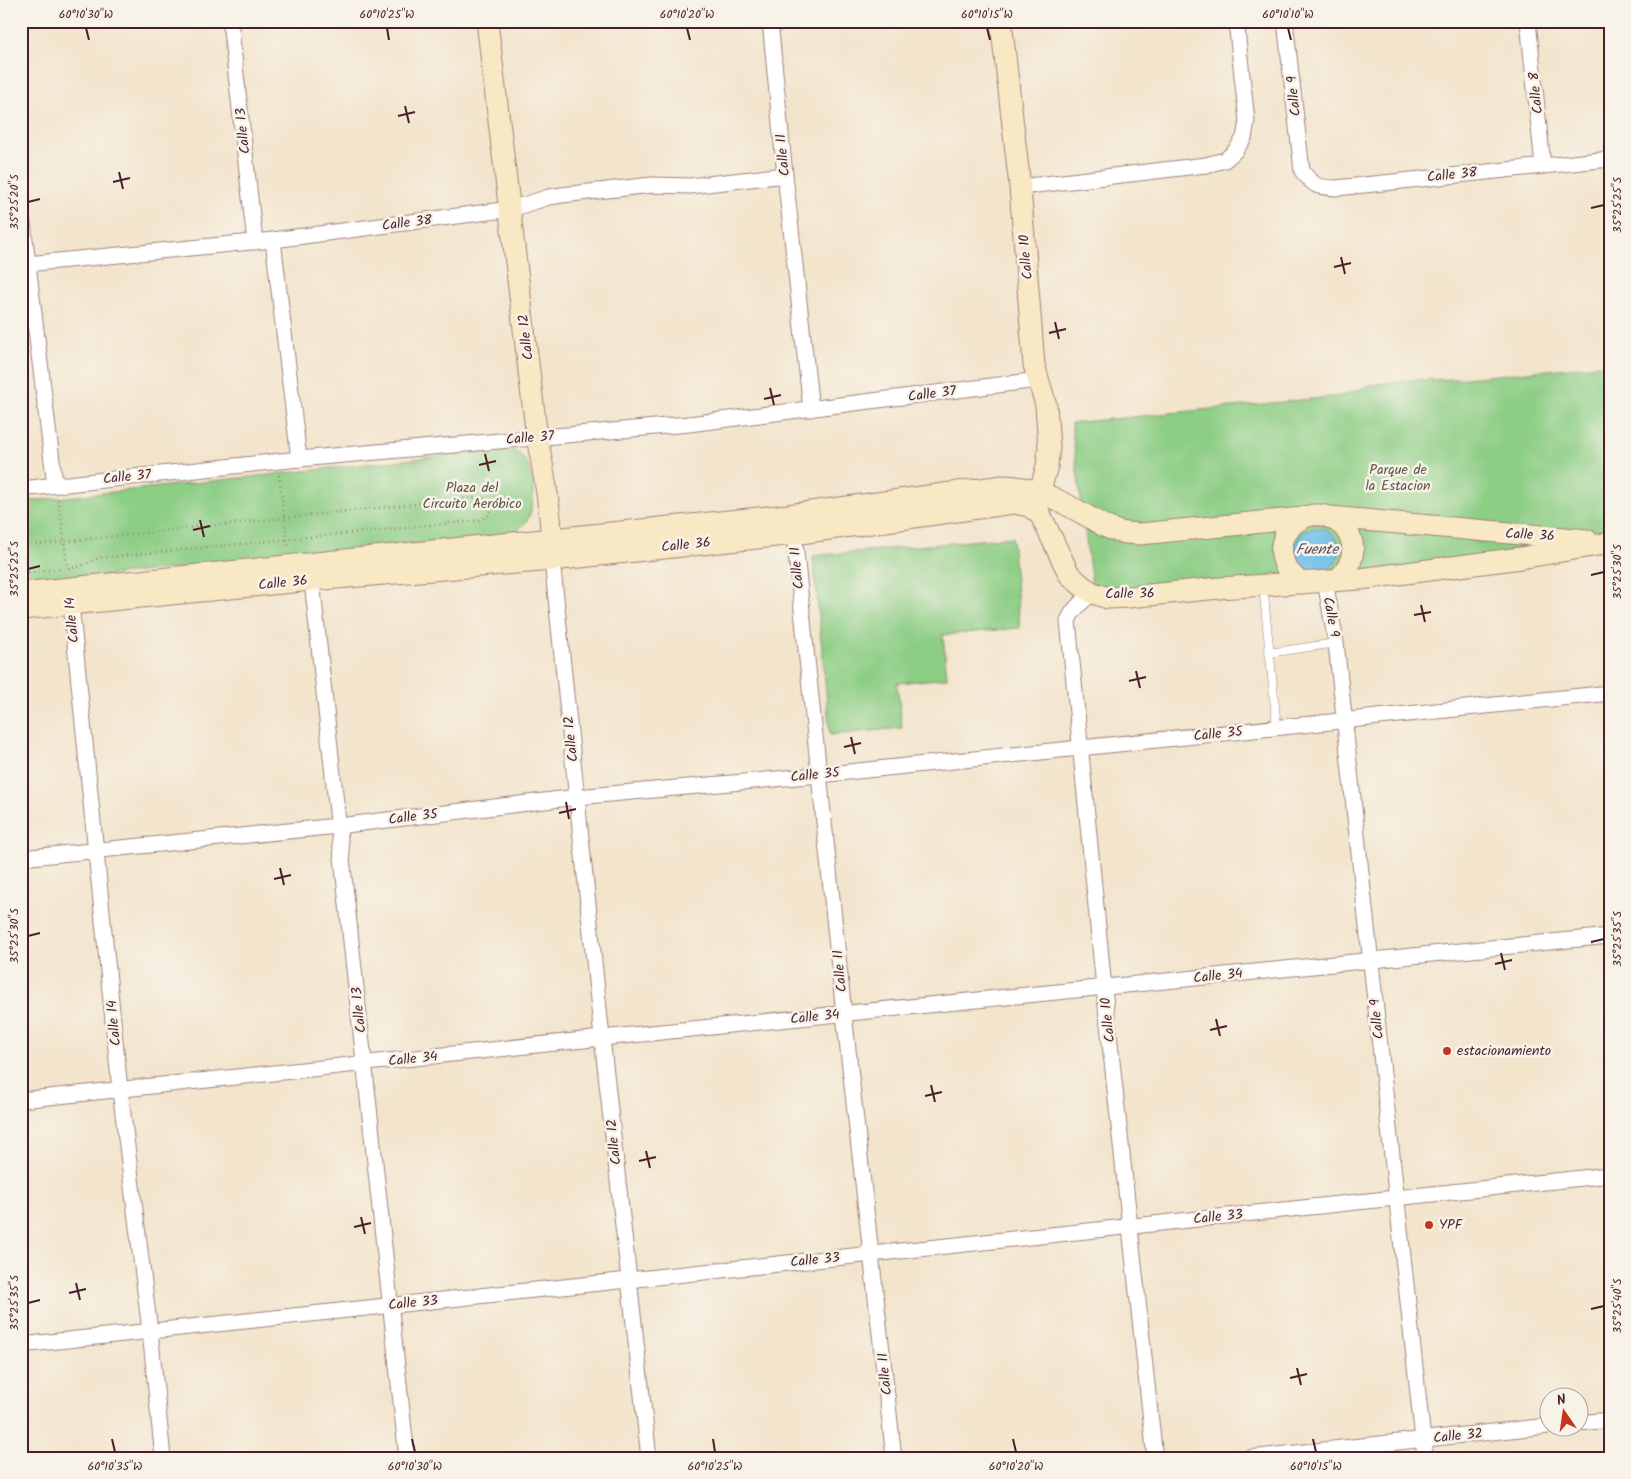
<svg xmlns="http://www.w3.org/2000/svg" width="1631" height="1479" viewBox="0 0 1631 1479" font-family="Kalam,sans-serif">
<rect width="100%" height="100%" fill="#f7f3e8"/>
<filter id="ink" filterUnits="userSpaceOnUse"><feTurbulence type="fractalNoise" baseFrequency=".02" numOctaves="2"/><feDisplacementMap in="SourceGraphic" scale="10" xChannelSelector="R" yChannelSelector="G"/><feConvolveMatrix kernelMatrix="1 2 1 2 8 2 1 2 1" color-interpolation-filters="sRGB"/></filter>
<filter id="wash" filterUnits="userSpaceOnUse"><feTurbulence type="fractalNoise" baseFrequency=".0096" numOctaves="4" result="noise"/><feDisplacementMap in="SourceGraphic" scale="20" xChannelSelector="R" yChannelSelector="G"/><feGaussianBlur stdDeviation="1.12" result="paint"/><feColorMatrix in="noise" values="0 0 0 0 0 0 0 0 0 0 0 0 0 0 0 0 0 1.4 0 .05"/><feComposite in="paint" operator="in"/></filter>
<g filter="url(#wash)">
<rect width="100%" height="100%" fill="#f3e4cc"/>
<g fill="#8dce85" stroke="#6c7658">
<polygon points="1610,364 1610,543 1521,558 1093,593 1071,423 1342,396 1371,385 1412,380 1456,379"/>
<path d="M505,449C508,450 513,450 516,452C536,462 538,507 525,523C518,532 508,533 498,536L21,584V502Z"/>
<polygon points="1012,537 1020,628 943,635 947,678 897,683 902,728 830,735 813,556"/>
</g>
<circle fill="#6ebee9" stroke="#5c6e8a" cx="1317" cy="550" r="22"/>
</g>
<g filter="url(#ink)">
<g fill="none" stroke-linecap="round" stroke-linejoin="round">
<defs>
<g id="lane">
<polyline points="1263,585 1277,728"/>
<polyline points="1269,653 1336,643"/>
</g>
<g id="street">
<polyline points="230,21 255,242"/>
<polyline points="770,21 785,175 811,409"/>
<path d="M1285,21L1302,171C1315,187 1316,187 1336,188L1610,159"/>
<polyline points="1528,21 1543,166"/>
<polyline points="1020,187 1206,165 1225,160 1235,151 1244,138 1247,121 1236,21"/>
<polyline points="21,207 55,485"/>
<polyline points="273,240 299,459"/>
<polyline points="27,264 273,240 511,209 549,197 562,195 652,185 690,186 785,175"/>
<polyline points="21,489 299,459 689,424 1038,380"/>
<polyline points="791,526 794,534 844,1014 894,1458"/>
<polyline points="552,560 602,1038 649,1458"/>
<polyline points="311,572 407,1458"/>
<polyline points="1325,581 1336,643 1425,1458"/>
<path d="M1093,593C1082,602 1073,608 1068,621L1104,988L1155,1458"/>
<polyline points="70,594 120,1090 150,1331 163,1458"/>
<polyline points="21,858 338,826 577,797 819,775 1610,693"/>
<polyline points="21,1100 602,1038 1610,936"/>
<polyline points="21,1345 1610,1175"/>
<polyline points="1578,1423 1610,1420"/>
<polyline points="1249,1458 1548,1426"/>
</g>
<g id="secondary">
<path d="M487,21L537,438C545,476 552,515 552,554"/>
<polyline points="1001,21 1020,187 1034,365 1046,405 1047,420 1049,447 1047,466 1040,491"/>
<polyline points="1330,517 1587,540"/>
<path d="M1302,583C1256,554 1297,496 1336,521C1344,525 1349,533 1352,542C1355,557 1348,570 1337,580"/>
<path d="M21,593L788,515L1003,486C1036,486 1062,502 1089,517C1099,523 1109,530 1121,532C1127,534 1134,533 1140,534L1302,518"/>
<polyline points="21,609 312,580 552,560 794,534 1013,503 1029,506 1040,514 1069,574 1082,586 1093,593 1108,598 1129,597 1219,588 1360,579 1521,558 1610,543"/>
</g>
</defs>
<use href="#lane" stroke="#9e827c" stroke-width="9"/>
<use href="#street" stroke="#9e827c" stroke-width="17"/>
<use href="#secondary" stroke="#9e827c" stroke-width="23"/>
<g stroke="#9e827c" stroke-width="2.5" stroke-dasharray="1 4" stroke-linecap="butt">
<polyline points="279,475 288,548"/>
<polyline points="58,499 62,522 67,567"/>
<polyline points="21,546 480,497 486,500 490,508 490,514 482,520 99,558 79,567 21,573"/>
</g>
<use href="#lane" stroke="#fff" stroke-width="8"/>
<use href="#street" stroke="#fff" stroke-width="15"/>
<use href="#secondary" stroke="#f8e8c3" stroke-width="21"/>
</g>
</g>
<path fill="none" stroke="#4a1f2b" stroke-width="2" d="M86,28L89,40M387,28L389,40M687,28L690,40M987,28L990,40M1288,28L1291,40M405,106L409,123M398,116L415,112M119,172L123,189M113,182L130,178M28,202L40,199M1591,208L1604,205M1341,257L1345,274M1334,267L1351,263M1055,322L1059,339M1049,333L1066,329M770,388L774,405M764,399L781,395M485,454L489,471M479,465L496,461M200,520L204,537M193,530L210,526M28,569L40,566M1591,575L1604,572M1421,605L1425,622M1414,615L1431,612M1136,671L1140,688M1129,681L1146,677M851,737L855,754M844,747L861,743M566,802L569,819M559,813L576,809M280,868L284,885M274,879L291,875M28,936L40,933M1591,942L1604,939M1501,953L1505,970M1495,964L1512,960M1216,1019L1220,1036M1210,1030L1227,1026M931,1085L935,1102M925,1096L942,1092M646,1151L650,1168M639,1161L656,1157M361,1217L365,1234M354,1227L371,1223M76,1283L80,1300M69,1293L86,1289M28,1303L40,1300M1591,1309L1604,1306M1297,1368L1301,1385M1290,1378L1307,1374M112,1439L115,1452M412,1439L415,1452M713,1439L715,1452M1013,1439L1016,1452M1313,1439L1316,1452"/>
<g fill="#c8321e" stroke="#f7f3e8" stroke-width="2">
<circle cx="1447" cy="1051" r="5"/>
<circle cx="1429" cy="1225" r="5"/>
</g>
<g text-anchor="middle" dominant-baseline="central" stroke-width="5" stroke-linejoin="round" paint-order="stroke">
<g font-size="14" fill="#4a1f2b" stroke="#f7f3e8">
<text transform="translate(1536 93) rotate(-96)">Calle 8</text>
<text transform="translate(1294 96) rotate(-96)">Calle 9</text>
<text transform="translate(243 131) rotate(-96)">Calle 13</text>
<text transform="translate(783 155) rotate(-96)">Calle 11</text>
<text transform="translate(1452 175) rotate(-6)">Calle 38</text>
<text transform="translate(407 223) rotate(-7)">Calle 38</text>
<text transform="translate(1026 257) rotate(-95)">Calle 10</text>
<text transform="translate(526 337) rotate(-97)">Calle 12</text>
<text transform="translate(932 394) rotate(-7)">Calle 37</text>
<text transform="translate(530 438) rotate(-5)">Calle 37</text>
<text transform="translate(127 477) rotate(-6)">Calle 37</text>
<text transform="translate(1530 535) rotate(3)">Calle 36</text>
<text transform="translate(686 545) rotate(-6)">Calle 36</text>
<text transform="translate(797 568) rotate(-96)">Calle 11</text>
<text transform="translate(283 583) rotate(-6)">Calle 36</text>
<text transform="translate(1130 594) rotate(-1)">Calle 36</text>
<text transform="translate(1331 617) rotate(80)">Calle 9</text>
<text transform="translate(72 620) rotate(-96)">Calle 14</text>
<text transform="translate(1218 734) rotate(-6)">Calle 35</text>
<text transform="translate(571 739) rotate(-96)">Calle 12</text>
<text transform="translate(815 775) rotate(-6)">Calle 35</text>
<text transform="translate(413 817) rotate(-7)">Calle 35</text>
<text transform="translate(840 971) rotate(-96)">Calle 11</text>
<text transform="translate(1218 976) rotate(-6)">Calle 34</text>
<text transform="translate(359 1010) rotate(-96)">Calle 13</text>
<text transform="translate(815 1017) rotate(-6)">Calle 34</text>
<text transform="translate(1377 1019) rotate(-96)">Calle 9</text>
<text transform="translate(1108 1020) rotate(-96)">Calle 10</text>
<text transform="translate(114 1023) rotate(-96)">Calle 14</text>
<text transform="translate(413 1059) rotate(-6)">Calle 34</text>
<text transform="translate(614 1142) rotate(-96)">Calle 12</text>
<text transform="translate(1218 1217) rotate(-6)">Calle 33</text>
<text transform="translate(815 1260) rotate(-6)">Calle 33</text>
<text transform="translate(413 1303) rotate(-6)">Calle 33</text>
<text transform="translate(885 1374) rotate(-96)">Calle 11</text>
<text transform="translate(1458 1436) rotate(-6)">Calle 32</text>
</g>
<g font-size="14" fill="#5e5446" stroke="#f7f3e8">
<text x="1398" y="470">Parque de<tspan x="1398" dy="16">la Estacion</tspan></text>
<text x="472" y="488">Plaza del<tspan x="472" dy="16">Circuito Aeróbico</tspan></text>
</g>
<g font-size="14" fill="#4a1f2b" stroke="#f7f3e8" text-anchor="start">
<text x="1457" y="1051">estacionamiento</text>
<text x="1439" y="1225">YPF</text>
</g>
<g font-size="15" font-style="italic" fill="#554f64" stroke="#f7f3e8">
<text x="1317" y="550">Fuente</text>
</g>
</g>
<rect width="1631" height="1479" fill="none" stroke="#f7f3e8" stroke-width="55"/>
<g transform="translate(1564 1412) rotate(347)"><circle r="24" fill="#f7f3e8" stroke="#b29e9c"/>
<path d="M0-4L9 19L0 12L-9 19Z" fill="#c8321e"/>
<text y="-8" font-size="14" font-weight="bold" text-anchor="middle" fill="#4a1f2b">N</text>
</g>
<rect x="28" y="28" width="1576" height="1424" fill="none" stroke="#4a1f2b" stroke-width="2"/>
<g font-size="12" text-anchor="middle" fill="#4a1f2b">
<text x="86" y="18">60°10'30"W</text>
<text x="387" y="18">60°10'25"W</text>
<text x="687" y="18">60°10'20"W</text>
<text x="987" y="18">60°10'15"W</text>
<text x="1288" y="18">60°10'10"W</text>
<text transform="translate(14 202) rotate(-90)" y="4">35°25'20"S</text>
<text transform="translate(1617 205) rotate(-90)" y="4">35°25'25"S</text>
<text transform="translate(14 569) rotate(-90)" y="4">35°25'25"S</text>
<text transform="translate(1617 572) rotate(-90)" y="4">35°25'30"S</text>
<text transform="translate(14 936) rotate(-90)" y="4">35°25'30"S</text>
<text transform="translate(1617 939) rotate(-90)" y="4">35°25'35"S</text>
<text transform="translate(14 1303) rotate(-90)" y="4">35°25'35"S</text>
<text transform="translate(1617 1306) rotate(-90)" y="4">35°25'40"S</text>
<text x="115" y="1470">60°10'35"W</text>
<text x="415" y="1470">60°10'30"W</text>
<text x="715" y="1470">60°10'25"W</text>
<text x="1016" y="1470">60°10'20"W</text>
<text x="1316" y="1470">60°10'15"W</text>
</g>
</svg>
